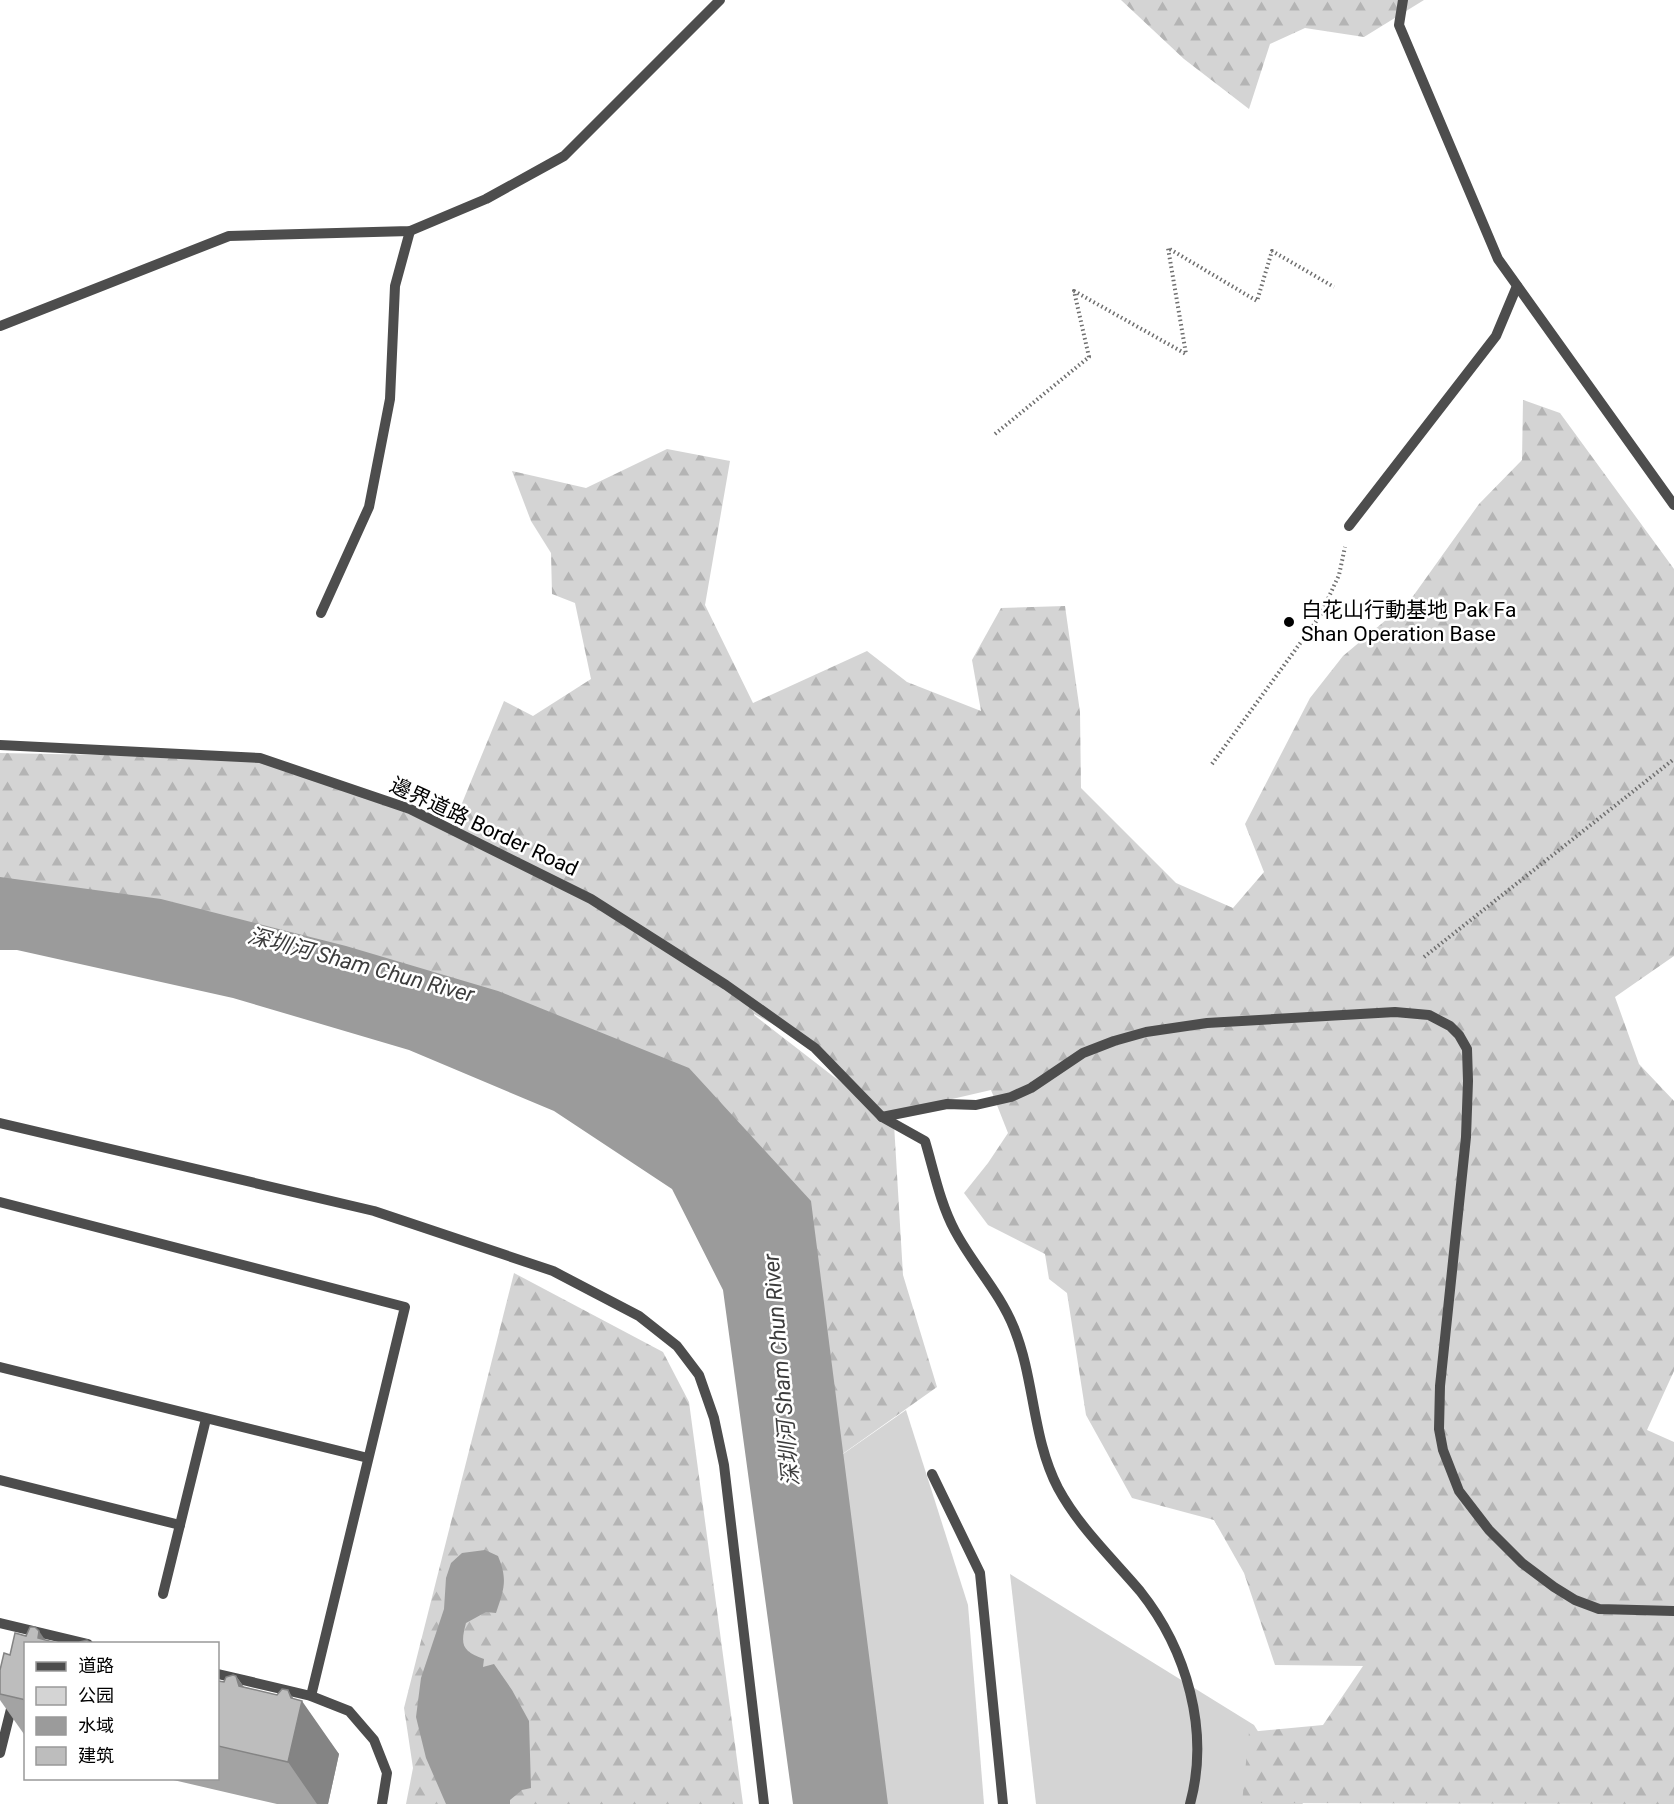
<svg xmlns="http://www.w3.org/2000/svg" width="1674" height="1804" viewBox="0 0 1674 1804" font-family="Roboto,'Noto Sans SC',sans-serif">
<defs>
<pattern id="forest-firs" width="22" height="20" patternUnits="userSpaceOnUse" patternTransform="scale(1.5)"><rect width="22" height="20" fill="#d4d4d4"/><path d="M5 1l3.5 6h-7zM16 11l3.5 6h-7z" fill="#b4b4b4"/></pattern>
</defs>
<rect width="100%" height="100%" fill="#fff"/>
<g fill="#d4d4d4">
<polygon points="906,1410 968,1605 984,1804 838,1804 810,1477"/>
<polygon points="1010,1574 1254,1725 1303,1804 1036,1804"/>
</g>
<g fill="url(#forest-firs)" fill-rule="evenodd">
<polygon points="1121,0 1424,0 1364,37 1305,28 1270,44 1249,109 1184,59"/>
<path d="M1523,400L1560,413L1674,569V956L1615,997L1639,1064L1674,1101V1371L1647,1430L1674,1442V1804L1242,1803L1249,1732L1323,1725L1363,1666L1275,1665L1244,1573L1214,1520L1132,1498L1086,1415L1067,1293L1049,1279L1045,1254L988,1225L964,1193L988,1163L1008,1133L991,1090L883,1115L894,1124L903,1275L937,1387L810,1477L643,1085L0,908V753L260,758L424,816L451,830L504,701L533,716L591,679L575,603L552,594L551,553L531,521L512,471L586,488L667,449L730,461L705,605L753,703L867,651L907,682L981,711L972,660L1001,608L1065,606L1080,712L1081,788L1176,883L1233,908L1264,872L1245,824L1310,698L1343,656L1411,599L1479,504L1522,460ZM754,1014L805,1041L838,1080L754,1015Z"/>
<polygon points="514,1273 663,1352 689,1402 743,1804 406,1804 413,1768 404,1708"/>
</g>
<g fill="#9b9b9b">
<polygon points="0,877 161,899 346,946 498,991 689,1068 811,1201 888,1804 793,1804 723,1290 672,1189 554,1111 409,1050 233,998 17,950 0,950"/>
<path d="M485,1550L498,1556C508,1580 504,1589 496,1613L486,1612L466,1623C460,1645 462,1651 484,1659L483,1667L494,1664L512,1690L529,1721L531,1788L522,1790L510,1800V1804H446L426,1758L416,1717L421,1678L444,1609L446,1578L451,1563L462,1553Z"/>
</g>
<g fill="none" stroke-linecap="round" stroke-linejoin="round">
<g stroke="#6f6f6f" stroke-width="4" stroke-dasharray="1.5 3" stroke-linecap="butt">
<polyline points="995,434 1089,357 1074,291 1186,354 1168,248 1257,301 1272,251 1334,287"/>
<polyline points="1212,764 1320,616 1339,575 1345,547"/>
<polyline points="1424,957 1674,759"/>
</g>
<g stroke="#4d4d4d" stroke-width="10">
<polyline points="1403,0 1399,25 1498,259 1674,505"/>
<polyline points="0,326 229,236 410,231 486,199 564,156 720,0"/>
<polyline points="1349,526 1496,336 1517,286"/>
<polyline points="321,613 369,507 390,399 395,286 410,231"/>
<path d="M0,745L260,758L410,809L591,899L668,948L726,985L815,1048L882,1117L925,1141C934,1171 940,1203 955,1231C973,1265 999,1291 1014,1328C1035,1380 1032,1438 1058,1488C1079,1527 1112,1558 1140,1591C1187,1650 1210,1731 1190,1804"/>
<polyline points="882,1117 947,1104 976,1105 1011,1097 1031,1088 1083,1053 1114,1041 1146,1032 1207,1023 1395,1012 1429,1015 1450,1026 1459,1035 1467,1049 1468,1081 1466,1137 1440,1386 1439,1429 1443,1450 1459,1491 1489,1530 1522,1563 1554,1587 1575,1600 1599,1609 1674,1611"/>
<polyline points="0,1123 374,1211 553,1271 639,1316 677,1346 699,1375 714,1418 724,1465 764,1804"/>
<polyline points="0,1202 405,1307 311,1696"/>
<polyline points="0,1367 368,1458"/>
<polyline points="932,1474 980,1573 1003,1804"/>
<polyline points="0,1480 180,1525"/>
<polyline points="163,1594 206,1419"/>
<polyline points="0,1623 88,1644"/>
<polyline points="218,1674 311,1696 349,1711 374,1740 387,1773 382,1804"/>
<polyline points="0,1753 13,1701"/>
</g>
</g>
<g fill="#a3a3a3">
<polygon points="26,1636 26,1737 0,1700 0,1670 10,1655"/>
<polygon points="236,1676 244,1687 294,1699 339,1754 328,1804 277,1804 169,1779 218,1779 218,1681 224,1682"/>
</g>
<g fill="#848484">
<polygon points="39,1631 48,1644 38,1638"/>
<polygon points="236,1676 273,1730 239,1686"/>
<polygon points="288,1690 300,1709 302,1701 339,1754 328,1804 317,1804 288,1762 291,1698"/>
</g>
<g fill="#bdbdbd" stroke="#848484" stroke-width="1.5">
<polygon points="30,1627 35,1627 39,1631 38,1638 60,1644 26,1644 26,1700 0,1694 0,1670 4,1653 10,1655 15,1633 26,1636"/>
<polygon points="87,1640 91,1644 79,1644 80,1642"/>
<polygon points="233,1675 236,1676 239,1686 277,1695 282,1689 288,1690 291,1698 302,1701 288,1762 218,1746 218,1681 224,1682 226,1677"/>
</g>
<circle fill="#000" stroke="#fff" stroke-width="2" cx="1289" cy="622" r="6"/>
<g text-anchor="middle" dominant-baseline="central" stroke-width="5" stroke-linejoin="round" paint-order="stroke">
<g font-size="21" fill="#000" stroke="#fff" text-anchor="start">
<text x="1301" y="610">白花山行動基地 Pak Fa<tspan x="1301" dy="24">Shan Operation Base</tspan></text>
</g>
<g font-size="21" fill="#000" stroke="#fff">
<text transform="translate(484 827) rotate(25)">邊界道路 Border Road</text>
</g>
<g font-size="22" font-style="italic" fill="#3c3c3c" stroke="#fff">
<text transform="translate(361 965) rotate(15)">深圳河 Sham Chun River</text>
<text transform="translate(781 1370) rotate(-95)">深圳河 Sham Chun River</text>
</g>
</g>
<rect x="24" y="1642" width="195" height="138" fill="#ffffff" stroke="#999999" stroke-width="1.5"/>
<rect x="36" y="1662" width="30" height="9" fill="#4d4d4d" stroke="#999999" stroke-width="1.5"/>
<text x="78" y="1672" font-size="18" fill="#000000">道路</text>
<rect x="36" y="1687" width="30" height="18" fill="#d4d4d4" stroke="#999999" stroke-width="1.5"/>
<text x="78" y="1702" font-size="18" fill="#000000">公园</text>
<rect x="36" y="1717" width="30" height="18" fill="#9b9b9b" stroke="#999999" stroke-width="1.5"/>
<text x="78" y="1732" font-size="18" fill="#000000">水域</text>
<rect x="36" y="1747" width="30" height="18" fill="#bdbdbd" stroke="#999999" stroke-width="1.5"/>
<text x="78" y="1762" font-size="18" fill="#000000">建筑</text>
</svg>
